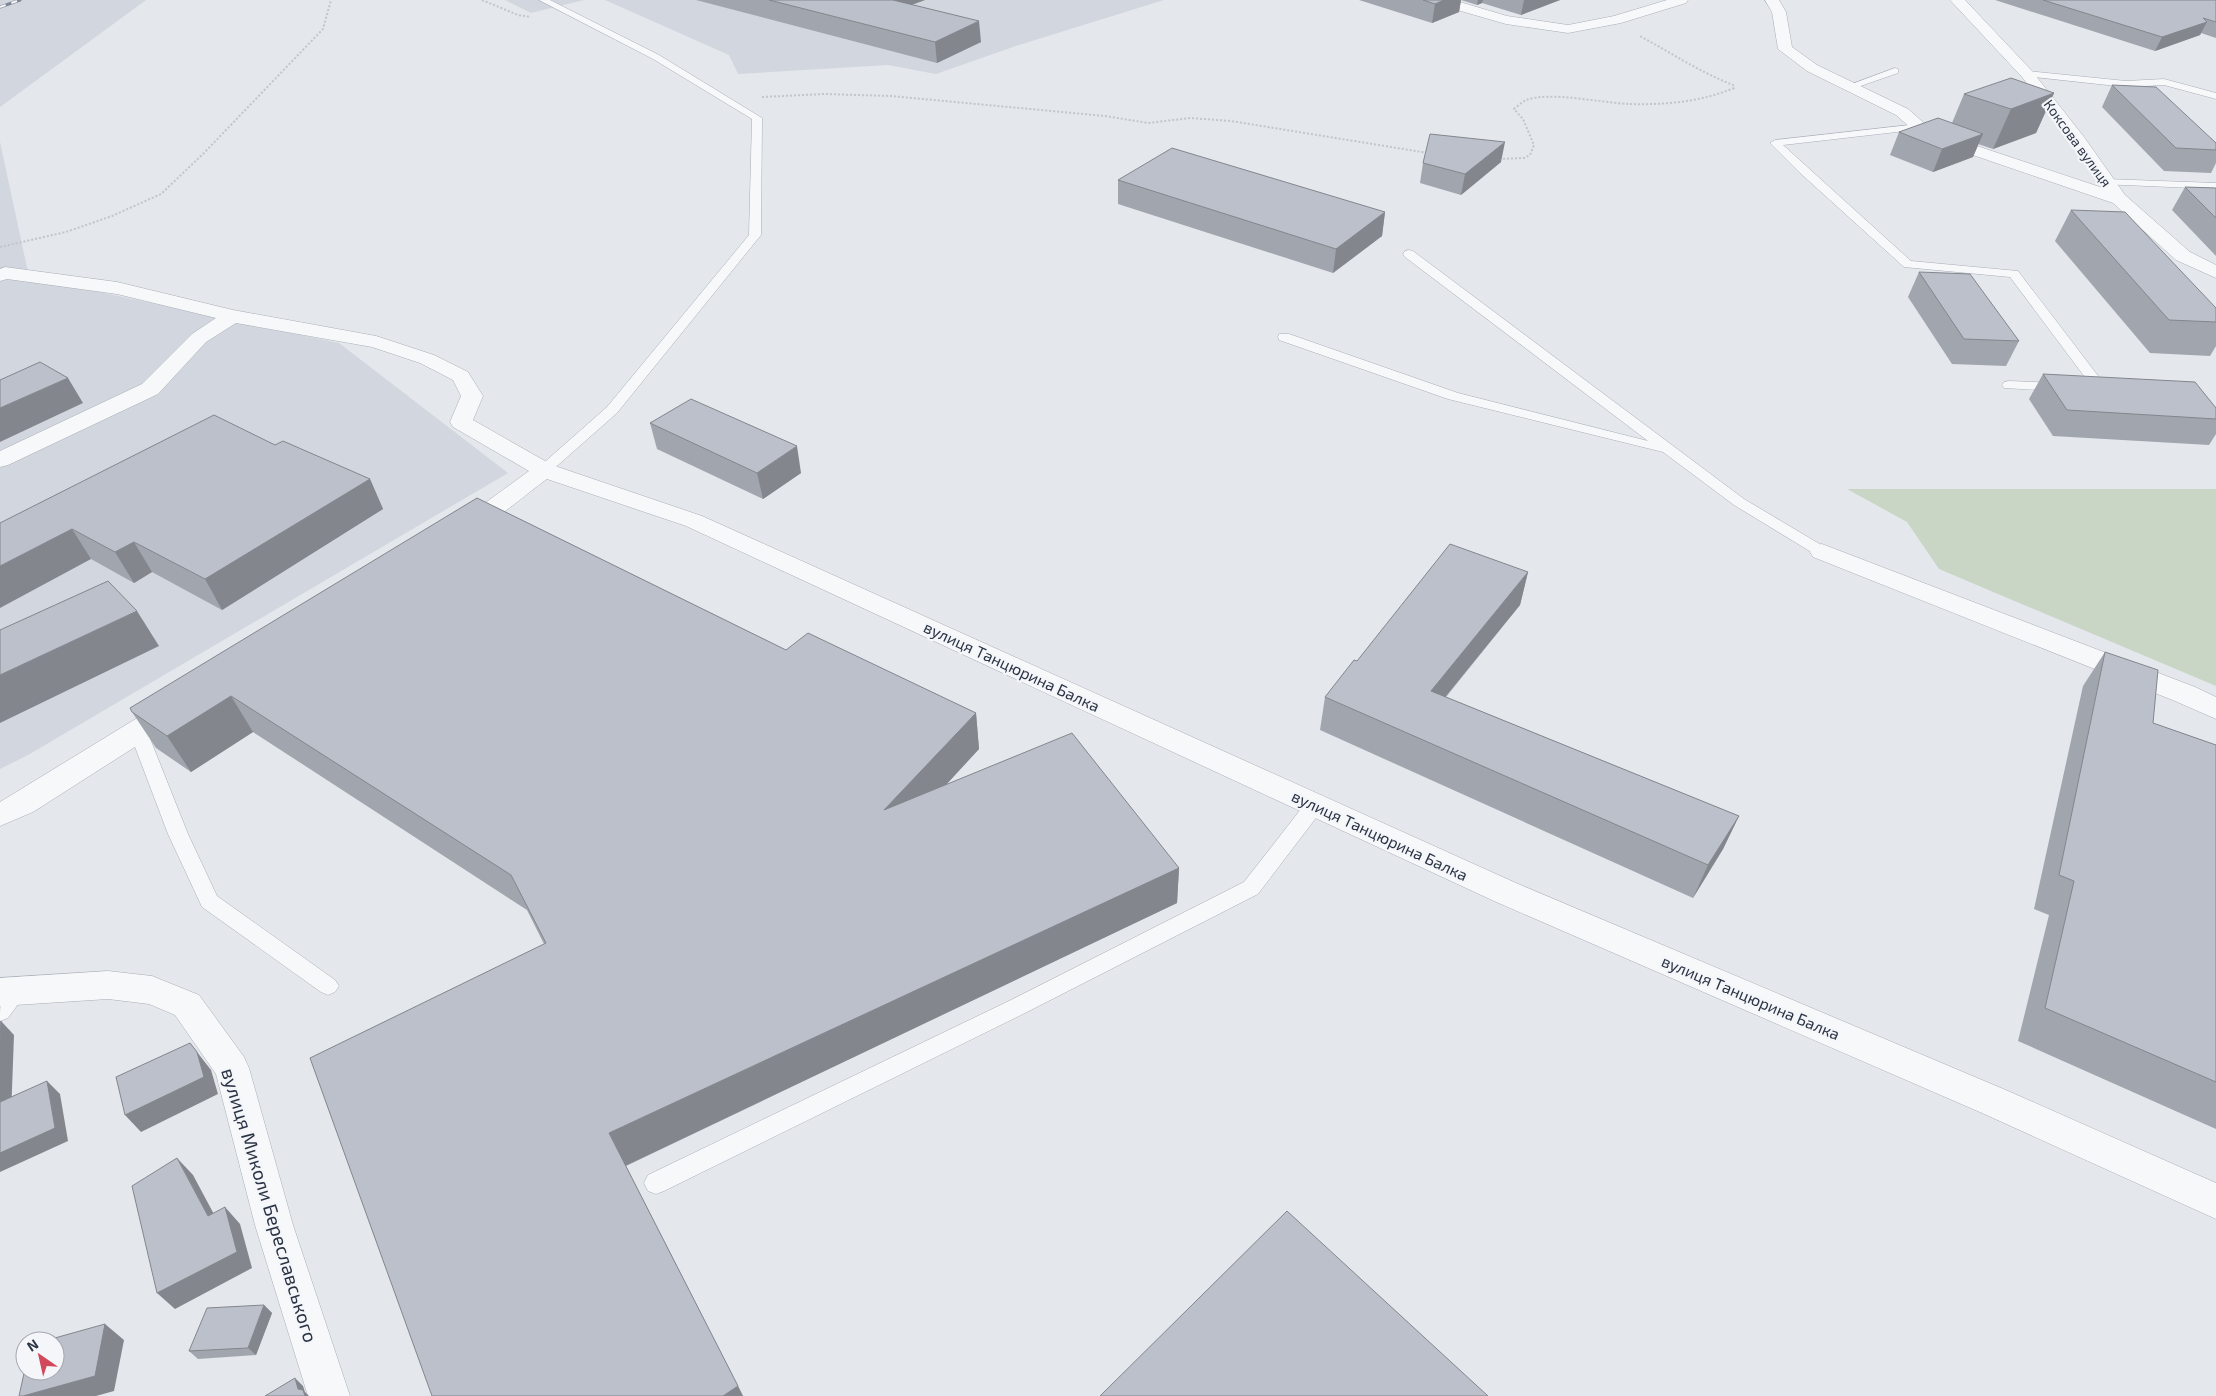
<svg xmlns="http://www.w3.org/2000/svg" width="2216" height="1396" viewBox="0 0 2216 1396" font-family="'Exo 2',sans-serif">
<rect width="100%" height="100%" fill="#e4e7ec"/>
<g fill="#d2d6de">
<polygon points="0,0 146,0 0,107"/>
<polygon points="505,0 584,0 531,13"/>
<polygon points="605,0 1164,0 1019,45 936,74 888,65 738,74 729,55"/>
<polygon points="0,142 29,277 339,343 508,473 28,755 0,769"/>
</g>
<polygon fill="#c9d6c5" points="1847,489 2216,489 2216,686 1939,569 1907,522"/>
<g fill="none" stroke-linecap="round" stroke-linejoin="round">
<defs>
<g id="service">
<polygon points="539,0 550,0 659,55 762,118 761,235 617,413 549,473 539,473 537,470 539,467 607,407 749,235 752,119 653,59"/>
<polygon points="1895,68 1898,69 1898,73 1852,89 1846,89 1844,87"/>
<polygon points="2027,71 2126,81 2164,79 2216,93 2216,99 2164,85 2126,87 2024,76 2022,74"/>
<polygon points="1919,124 1924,127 1923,129 1783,145 1911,261 2018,271 2105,385 2107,388 2105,391 2087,391 2085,388 2090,384 2010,277 1904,267 1799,172 1770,143 1775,140"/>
<polygon points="2105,179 2216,183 2216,189 2101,184 2100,182 2101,180"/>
<polygon points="1409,250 1413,251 1744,499 1828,549 1830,552 1828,555 1816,555 1734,505 1663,452 1448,399 1279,340 1278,337 1279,334 1289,334 1458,393 1648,441 1405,257 1403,254 1405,251"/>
<polygon points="2009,381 2059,383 2066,387 2059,391 2004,388 2002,385 2004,382"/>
<polygon points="138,725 144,726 147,731 188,834 217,896 335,980 339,986 335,992 328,995 321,992 202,907 168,834 129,731 132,726"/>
<polygon points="1315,798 1322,800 1324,805 1322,810 1258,894 1027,1012 664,1191 656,1194 648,1191 644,1183 648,1175 1011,1000 1244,882 1308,800"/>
<path d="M16,983L24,986L27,992L8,1018L0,1021C0,1004 0,990 16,983Z"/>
</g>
<g id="minor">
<polygon points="1431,0 1453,0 1507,16 1568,25 1614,16 1667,0 1688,0 1686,3 1621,23 1568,33 1506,24 1433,3"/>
<polygon points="1765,0 1779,0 1786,12 1792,47 1817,65 1908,109 1925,124 1947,136 2103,188 2072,143 2022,77 1950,0 1965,0 2032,71 2084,137 2125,195 2190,252 2216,265 2216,278 2176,260 2113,203 1935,142 1913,130 1896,115 1807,71 1778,49 1772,12"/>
<path d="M5,267L117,282L233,310L376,336L434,355L468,372L483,396L473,420L552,465L702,516L1516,883L2008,1091L2216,1183V1219L1982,1113L1494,901L686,526L547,479C526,494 494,523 470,532C464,534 460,533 454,531L451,526L454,521L485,503L529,471L453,427L450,422L461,396L453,380L420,363L372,347L236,323L206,342L158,394L8,465L0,467V451L142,384L192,334L216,318L117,294L7,279L0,281V269Z"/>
<polygon points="1822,544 2195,687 2216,697 2216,719 2175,701 1813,557 1810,552 1813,547"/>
<polygon points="175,698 185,701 189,708 185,715 33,812 0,826 0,802 165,701"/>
<polygon points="108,971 152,976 199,995 244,1057 249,1068 293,1225 350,1396 308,1396 255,1225 216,1074 175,1015 149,1004 108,999 0,1006 0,978"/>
</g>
</defs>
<use href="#service" stroke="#a9aeb7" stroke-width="1"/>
<use href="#minor" stroke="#a9aeb7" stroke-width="1"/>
<g stroke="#c2c5cb" stroke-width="2" stroke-dasharray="2 2" stroke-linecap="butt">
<polyline points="482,0 518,15 531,17"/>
<polyline points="762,97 824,94 891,96 1105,116 1148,123 1190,118 1231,121 1428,153"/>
<path d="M1499,159L1524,158L1530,155L1534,145L1523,119L1514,109C1518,106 1522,102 1526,100C1550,91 1602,103 1629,104C1664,105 1701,102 1734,88L1733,85C1700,72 1671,53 1640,36"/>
<polyline points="0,247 66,232 112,216 161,194 203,154 323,29 331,0"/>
</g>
<use href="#service" fill="#f7f8fa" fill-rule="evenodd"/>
<use href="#minor" fill="#f7f8fa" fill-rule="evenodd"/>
<defs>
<polyline id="rail" points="0,7 20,0"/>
</defs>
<use href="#rail" stroke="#7d8696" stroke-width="3"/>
<use href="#rail" stroke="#f4f6f9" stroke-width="2" stroke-dasharray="6" stroke-linecap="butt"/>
</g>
<g fill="#a1a5ae">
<polygon points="696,0 925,0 912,5 981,42 937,63"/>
<polygon points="1359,0 1560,0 1521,15 1482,3 1477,5 1461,0 1459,12 1432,23"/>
<polygon points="1995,0 2216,0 2216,38 2201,33 2200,35 2155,51"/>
<polygon points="2112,85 2216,143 2216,163 2211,173 2164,171 2102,107"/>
<polygon points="2054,93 2036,133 1993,149 1978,144 1973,157 1933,172 1890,155 1899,132 1952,123 1964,94"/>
<polygon points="1501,162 1461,195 1420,183 1423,163"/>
<polygon points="1118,180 1385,212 1382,236 1333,273 1118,204"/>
<polygon points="2185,187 2216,188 2216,256 2172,210"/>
<polygon points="2071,210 2216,308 2216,346 2210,356 2150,353 2055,241"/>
<polygon points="1919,272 2019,341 2006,366 1952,364 1908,297"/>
<polygon points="2043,374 2216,408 2216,434 2209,445 2053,436 2029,399"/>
<polygon points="650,423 801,473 763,499 657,449"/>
<polygon points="275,445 370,479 383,509 222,610 152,572 134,583 91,559 0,523"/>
<polygon points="477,498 786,650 976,713 979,749 946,784 1179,868 1177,903 626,1166 743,1396 432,1396 544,944 527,910 253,732 191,772 156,748 132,712"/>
<polygon points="1528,572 1520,605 1446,697 1739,816 1723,849 1693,898 1320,730 1325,697 1357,661"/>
<polygon points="2105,652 2153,723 2216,745 2216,1129 2018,1041 2049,915 2034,909 2083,686"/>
<polygon points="264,1305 272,1313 256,1355 198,1359 189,1351"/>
</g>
<g fill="#83868d">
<polygon points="877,0 925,0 879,16"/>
<polygon points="1444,0 1461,0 1459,12 1432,23 1435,4"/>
<polygon points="1478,0 1483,0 1482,3 1477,5"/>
<polygon points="1524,0 1560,0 1521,15"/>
<polygon points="979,21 981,42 937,63 935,42"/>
<polygon points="2207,22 2200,35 2155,51 2162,37"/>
<polygon points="2054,93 2036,133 1993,149 2011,109"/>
<polygon points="1983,134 1973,157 1933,172 1942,149"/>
<polygon points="1505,142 1501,162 1461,195 1465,174"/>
<polygon points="1385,212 1382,236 1333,273 1336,249"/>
<polygon points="68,378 83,403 0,442 0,408"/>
<polygon points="797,446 801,473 763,499 757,473"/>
<polygon points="370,479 383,509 222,610 205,579"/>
<polygon points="72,529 91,559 0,608 0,566"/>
<polygon points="134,542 152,572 134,583 115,552"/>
<polygon points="1528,572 1520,605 1423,724 1431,691"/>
<polygon points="137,611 159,646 0,723 0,675"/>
<polygon points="231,696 253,732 191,772 167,736"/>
<polygon points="976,713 979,749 890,846 884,810"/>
<polygon points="1739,816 1723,849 1693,898 1708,865"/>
<polygon points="1179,868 1177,903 625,1166 609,1133"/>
<polygon points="1,1021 14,1035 11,1116 0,1105 0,1043"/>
<polygon points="190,1043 211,1070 218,1094 141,1132 125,1115"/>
<polygon points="47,1081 60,1094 68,1141 0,1172 0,1153"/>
<polygon points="177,1158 193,1175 224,1233 208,1216"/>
<polygon points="225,1207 240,1224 252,1268 175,1309 157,1293"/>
<polygon points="264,1305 272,1313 256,1355 248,1348"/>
<polygon points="105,1324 124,1340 114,1391 96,1396 23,1396"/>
<polygon points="295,1378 303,1386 305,1392 309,1396 305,1396 298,1389"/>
<polygon points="738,1386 743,1396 723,1396"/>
</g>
<g fill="#bbc0ca" stroke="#83868d">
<polygon points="769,0 893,0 979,21 935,42"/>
<polygon points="1423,0 1444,0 1435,4"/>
<polygon points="2043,0 2216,0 2216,22 2203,18 2207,22 2162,37"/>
<polygon points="2011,78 2054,93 2011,109 1964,94"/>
<polygon points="2112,85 2156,87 2216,143 2216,150 2176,148"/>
<polygon points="1938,118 1983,134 1942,149 1899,132"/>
<polygon points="1430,134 1505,142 1465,174 1423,163"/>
<polygon points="1172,148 1385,212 1336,249 1118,180"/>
<polygon points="2185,187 2216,188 2216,218"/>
<polygon points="2071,210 2125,212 2216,308 2216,322 2169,320"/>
<polygon points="1919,272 1970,274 2019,341 1964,339"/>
<polygon points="40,362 68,378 0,408 0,380"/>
<polygon points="2043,374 2195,382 2216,408 2216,419 2067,410"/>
<polygon points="691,399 797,446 757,473 650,423"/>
<polygon points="214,415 275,445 283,441 370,479 205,579 134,542 115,552 72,529 0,566 0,523"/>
<polygon points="477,498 786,650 808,633 976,713 884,810 1072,733 1179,868 609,1133 738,1386 723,1396 432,1396 310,1058 546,943 511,875 231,696 167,736 132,712 130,708"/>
<polygon points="1450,544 1528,572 1431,691 1739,816 1708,865 1325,697 1354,660 1357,661"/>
<polygon points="108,581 137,611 0,675 0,630"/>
<polygon points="2105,652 2158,670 2153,723 2216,745 2216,1082 2045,1008 2074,881 2059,875"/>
<polygon points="1,1021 0,1043 0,1022"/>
<polygon points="190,1043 197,1052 204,1077 125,1115 116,1077"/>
<polygon points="47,1081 55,1128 0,1153 0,1102"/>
<polygon points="177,1158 208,1216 225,1207 237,1252 157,1293 132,1186"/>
<polygon points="1287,1211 1488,1396 1100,1396"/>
<polygon points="264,1305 248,1348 189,1351 207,1308"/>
<polygon points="105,1324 95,1376 23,1396 19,1396 25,1369 25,1371 55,1371 55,1341 44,1341"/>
<polygon points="295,1378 298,1389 303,1390 305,1396 265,1396"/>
</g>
<g text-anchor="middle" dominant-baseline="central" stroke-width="4.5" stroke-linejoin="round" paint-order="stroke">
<g font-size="14" fill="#2b3445" stroke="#f4f6f9">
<text transform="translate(2078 143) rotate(54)">Коксова вулиця</text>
</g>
<g font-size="16" fill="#2b3445" stroke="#f4f6f9">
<text transform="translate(1012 666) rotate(25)">вулиця Танцюрина Балка</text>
<text transform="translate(1380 835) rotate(25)">вулиця Танцюрина Балка</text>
<text transform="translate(1751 997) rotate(23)">вулиця Танцюрина Балка</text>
</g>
<g font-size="19" fill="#2b3445" stroke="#f4f6f9">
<text transform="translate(270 1205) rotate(73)">вулиця Миколи Береславського</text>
</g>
</g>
<g transform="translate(40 1356) rotate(326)"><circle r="24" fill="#f4f6f9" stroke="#a4a8b1"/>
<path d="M0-4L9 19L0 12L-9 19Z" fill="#d1495b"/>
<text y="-8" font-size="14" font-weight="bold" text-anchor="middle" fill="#2b3445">N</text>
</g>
</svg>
